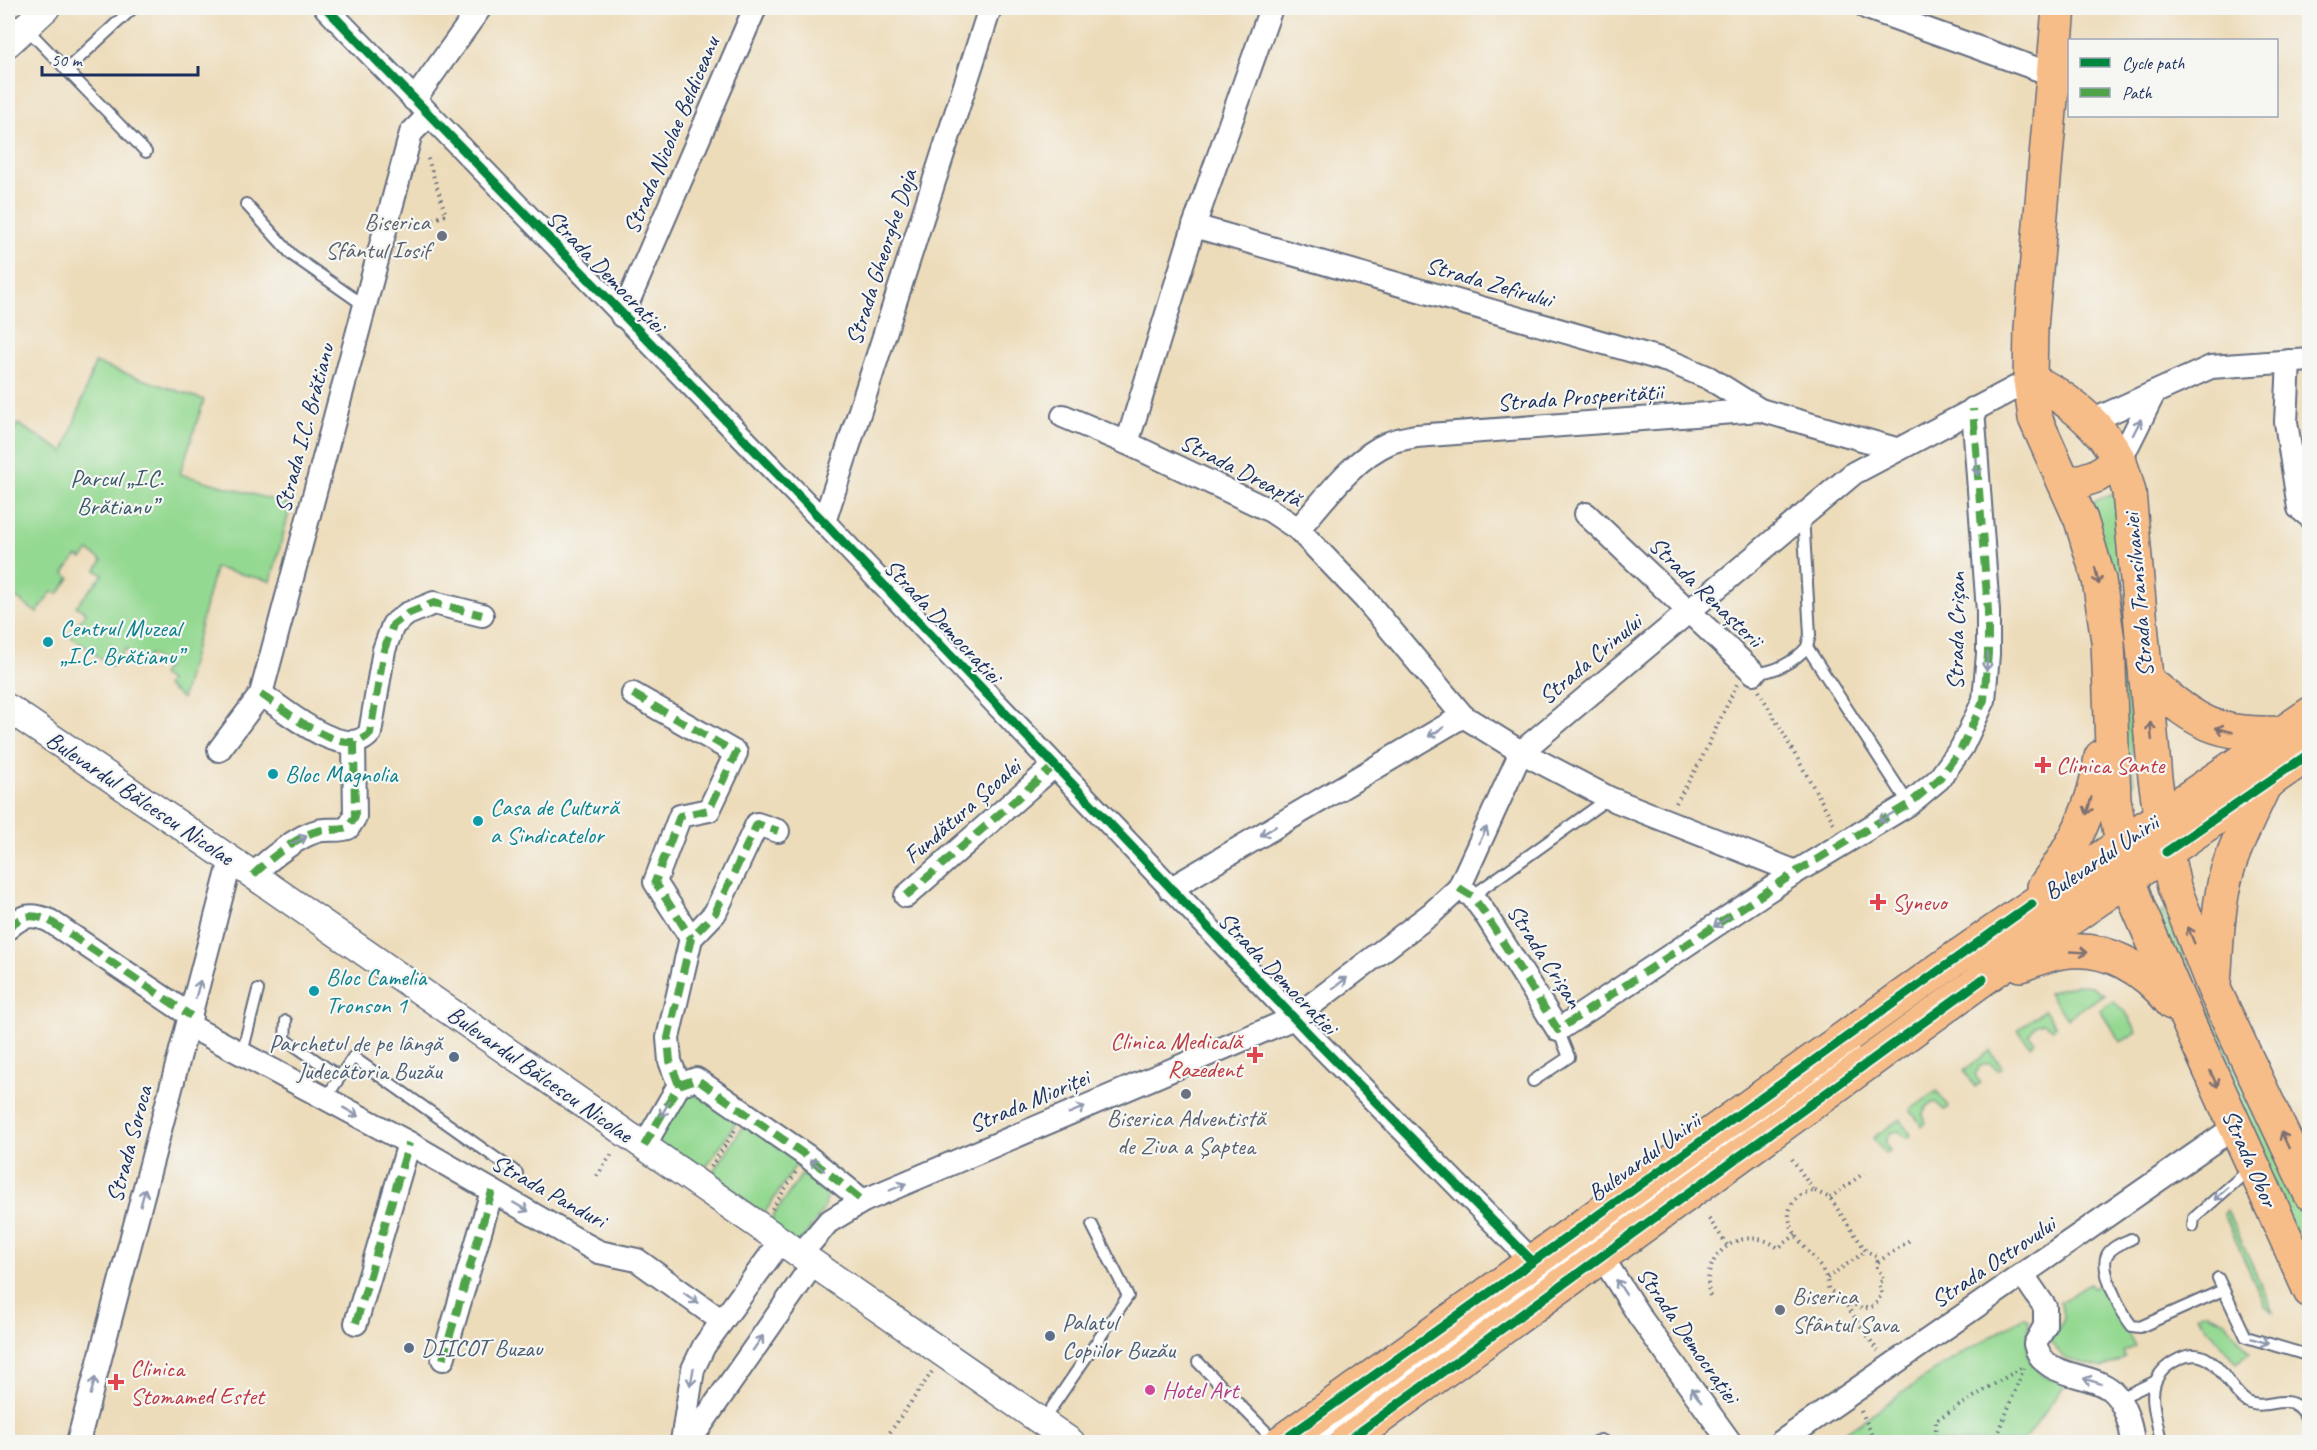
<svg xmlns="http://www.w3.org/2000/svg" width="2317" height="1450" viewBox="0 0 2317 1450" font-family="Caveat,sans-serif">
<rect width="100%" height="100%" fill="#f6f6f2"/>
<filter id="ink" filterUnits="userSpaceOnUse"><feTurbulence type="fractalNoise" baseFrequency=".0167" numOctaves="2"/><feDisplacementMap in="SourceGraphic" scale="12" xChannelSelector="R" yChannelSelector="G"/><feConvolveMatrix kernelMatrix="1 2 1 2 8 2 1 2 1" color-interpolation-filters="sRGB"/></filter>
<filter id="wash" filterUnits="userSpaceOnUse"><feTurbulence type="fractalNoise" baseFrequency=".008" numOctaves="4" result="noise"/><feDisplacementMap in="SourceGraphic" scale="24" xChannelSelector="R" yChannelSelector="G"/><feGaussianBlur stdDeviation="1.35" result="paint"/><feColorMatrix in="noise" values="0 0 0 0 0 0 0 0 0 0 0 0 0 0 0 0 0 1.4 0 .05"/><feComposite in="paint" operator="in"/></filter>
<g filter="url(#wash)">
<rect width="100%" height="100%" fill="#eddcba"/>
<g fill="#94d992" stroke="#588478" stroke-width="1.5">
<polygon points="95,363 204,400 180,474 291,505 271,581 215,568 182,699 166,686 169,681 161,675 167,666 150,654 143,663 125,649 112,667 69,635 86,613 76,606 103,575 96,570 102,561 89,551 82,559 77,556 64,573 70,578 58,594 52,591 37,613 8,592 8,438 18,424 64,452"/>
<polygon points="2113,493 2117,511 2134,784 2122,792 2089,504"/>
<polygon points="2163,911 2309,1225 2309,1265 2156,915"/>
<polygon points="2077,984 2091,986 2104,994 2067,1018 2048,993"/>
<polygon points="2113,1001 2126,1013 2137,1032 2121,1042 2100,1010"/>
<polygon points="2044,1010 2056,1026 2053,1029 2043,1022 2035,1025 2029,1035 2035,1042 2030,1046 2018,1030"/>
<polygon points="1990,1051 2002,1067 1998,1070 1989,1063 1980,1066 1975,1075 1980,1083 1975,1087 1964,1070"/>
<polygon points="693,1090 739,1118 699,1178 650,1144 681,1099"/>
<polygon points="1937,1091 1948,1107 1944,1110 1935,1102 1927,1106 1922,1115 1926,1123 1922,1126 1910,1110"/>
<polygon points="1900,1119 1911,1135 1907,1138 1898,1131 1890,1133 1885,1143 1890,1151 1885,1154 1873,1138"/>
<polygon points="746,1122 799,1160 760,1220 706,1183"/>
<path d="M807,1167L828,1187C830,1209 809,1229 797,1246L767,1225Z"/>
<polygon points="2227,1210 2273,1311 2265,1306 2224,1214"/>
<path d="M2090,1284L2093,1288L2101,1284L2135,1346L2123,1352L2125,1357L2103,1368L2066,1359L2050,1342C2051,1331 2064,1327 2064,1316C2064,1311 2061,1306 2060,1302Z"/>
<polygon points="2205,1312 2224,1320 2250,1353 2236,1363 2197,1315"/>
<path d="M2024,1317L2029,1320C2027,1342 2023,1366 2048,1378C2054,1381 2060,1379 2065,1385L2022,1442H1831L1943,1365Z"/>
</g>
</g>
<g filter="url(#ink)">
<g fill="none" stroke-linecap="round" stroke-linejoin="round">
<defs>
<g id="service">
<polyline points="25,27 146,152"/>
<polyline points="66,70 133,8"/>
<polyline points="246,204 292,255 365,306"/>
<polyline points="1807,647 1909,804"/>
<path d="M1754,673C1774,673 1794,662 1807,647L1810,635L1803,515"/>
<polyline points="1472,896 1609,798"/>
<polyline points="286,1021 285,1039 340,1077"/>
<polyline points="242,1053 258,990"/>
<polyline points="1533,1081 1569,1057 1558,1030"/>
<polyline points="326,1098 353,1057 517,1173"/>
<polyline points="2193,1226 2194,1218 2251,1168"/>
<path d="M2131,1239C2122,1243 2111,1247 2107,1255C2099,1270 2122,1314 2132,1326L2140,1327L2223,1290"/>
<polyline points="2218,1278 2246,1337 2310,1356"/>
<polyline points="1198,1362 1276,1442"/>
<polyline points="2118,1399 2154,1382"/>
<polyline points="1042,1422 1128,1296 1092,1225"/>
<polyline points="1313,1442 1855,1052"/>
<polyline points="1595,1442 1601,1440 1605,1442"/>
<path d="M2161,1442C2155,1407 2140,1378 2179,1359C2189,1354 2199,1353 2209,1360C2224,1370 2231,1391 2246,1401C2263,1412 2283,1394 2298,1407C2302,1411 2306,1417 2310,1422"/>
</g>
<g id="minor">
<polyline points="326,8 824,522 1311,1036 1532,1261"/>
<polyline points="1867,8 2054,75"/>
<polyline points="414,100 480,8"/>
<polyline points="1194,226 1671,362 1709,378 1760,410"/>
<polyline points="622,316 755,8"/>
<polyline points="2289,361 2286,422 2299,508 2310,517"/>
<polyline points="1063,416 1127,443 1271,511 1298,529 1365,599 1463,716"/>
<polyline points="2089,422 2211,367 2310,360"/>
<polyline points="1127,443 1194,226 1271,8"/>
<polyline points="2120,461 2154,393"/>
<polyline points="1586,514 1754,673"/>
<polyline points="824,522 990,8"/>
<path d="M1298,529C1324,501 1352,459 1389,443C1397,439 1407,438 1416,436L1760,410L1896,449"/>
<path d="M261,694C285,710 345,763 370,733L384,650L393,625L407,614L434,603L482,615"/>
<polyline points="633,694 736,753 709,810 680,816 655,882 691,938"/>
<polyline points="219,750 261,694 411,133 429,115"/>
<path d="M253,875C268,860 303,831 324,830C333,829 339,831 348,828L355,817L354,742"/>
<polyline points="1459,888 1472,896 1484,912 1558,1030 1796,872 1909,804 1939,779 1962,747 1984,700 1988,654 1988,611 1973,409"/>
<polyline points="1170,889 1463,716 1521,752 1609,798 1796,872"/>
<polyline points="906,896 1054,766"/>
<path d="M8,928C22,915 32,913 50,921L191,1016"/>
<polyline points="188,1025 409,1143 588,1246 599,1252 637,1260 722,1321"/>
<polyline points="679,1085 670,1061 668,1038 691,938 715,913 757,824 778,831"/>
<polyline points="644,1146 679,1085 696,1079 807,1156 863,1201"/>
<polyline points="800,1255 828,1222 863,1201 1294,1018 1432,913 1459,888 1521,752 1854,473 2030,380"/>
<polyline points="1602,1257 1640,1317 1730,1442"/>
<path d="M2023,1275L2045,1307V1326L2035,1344C2043,1380 2090,1371 2112,1391C2125,1403 2131,1426 2133,1442"/>
<polyline points="356,1323 409,1143"/>
<polyline points="443,1359 492,1191"/>
<polyline points="78,1442 231,860"/>
<polyline points="682,1442 693,1369 704,1346 781,1241"/>
<polyline points="689,1442 813,1264"/>
<polyline points="1781,1442 2236,1126"/>
</g>
<g id="tertiary">
<polyline points="8,43 46,8"/>
<polyline points="8,708 253,875 1071,1442"/>
</g>
<g id="primary">
<polyline points="2059,8 2031,328 2030,380 2035,418 2081,520 2099,580 2108,641 2114,799 2128,879 2139,909 2190,1026 2310,1291"/>
<path d="M2030,380C2063,394 2104,427 2119,461C2124,471 2126,482 2129,492L2155,778L2163,835L2174,887L2214,989L2310,1193"/>
<polyline points="2066,486 2096,476 2120,461"/>
<path d="M2146,680C2199,723 2212,735 2282,733"/>
<path d="M2044,887C2074,847 2094,807 2101,757"/>
<path d="M2021,965C2034,960 2048,954 2062,952C2107,945 2145,969 2172,1003"/>
<path d="M2214,984C2217,947 2217,908 2227,872C2236,842 2251,814 2264,786"/>
<polyline points="1281,1442 1953,960 2310,714"/>
<polyline points="1346,1442 1983,979 2310,753"/>
</g>
</defs>
<use href="#service" stroke="#646c7e" stroke-width="14"/>
<use href="#minor" stroke="#646c7e" stroke-width="26"/>
<use href="#tertiary" stroke="#646c7e" stroke-width="30"/>
<use href="#primary" stroke="#646c7e" stroke-width="36"/>
<g stroke="#646c7e" stroke-width="4" stroke-dasharray="1.5 4.5" stroke-linecap="butt">
<polyline points="421,223 446,215 427,156"/>
<polyline points="1759,691 1835,825"/>
<polyline points="1676,803 1701,760 1737,684"/>
<polyline points="1792,1159 1814,1191"/>
<polyline points="711,1167 735,1130"/>
<polyline points="597,1176 613,1152"/>
<path d="M1815,1191L1830,1198L1866,1251L1876,1256L1877,1267L1884,1279L1879,1283L1882,1294L1874,1306L1862,1309L1853,1304L1847,1306L1839,1296L1829,1290C1827,1285 1828,1281 1826,1277C1818,1256 1778,1229 1792,1204C1797,1195 1805,1192 1815,1191Z"/>
<polyline points="1830,1198 1864,1173"/>
<polyline points="772,1209 796,1172"/>
<polyline points="1709,1219 1728,1246"/>
<polyline points="1878,1262 1910,1240"/>
<polyline points="1827,1278 1866,1251"/>
<path d="M1710,1296C1698,1255 1744,1221 1778,1248L1797,1234"/>
<polyline points="1847,1306 1878,1351"/>
<polyline points="1861,1411 1876,1442"/>
<polyline points="883,1442 932,1372"/>
<polyline points="1935,1442 1936,1420 2024,1366"/>
<polyline points="1995,1442 2024,1368"/>
</g>
<use href="#service" stroke="#fff" stroke-width="10"/>
<use href="#minor" stroke="#fff" stroke-width="22"/>
<use href="#tertiary" stroke="#fff" stroke-width="27"/>
<use href="#primary" stroke="#f7bd88" stroke-width="33"/>
<g stroke="#4fa44a" stroke-width="8" stroke-dasharray="15 8" stroke-linecap="butt">
<path d="M261,694C285,710 345,763 370,733L384,650L393,625L407,614L434,603L482,615"/>
<polyline points="633,694 736,753 709,810 680,816 655,882 691,938"/>
<path d="M253,875C268,860 303,831 324,830C333,829 339,831 348,828L355,817L354,742"/>
<polyline points="1459,888 1472,896 1484,912 1558,1030 1796,872 1909,804 1939,779 1962,747 1984,700 1988,654 1988,611 1973,409"/>
<polyline points="906,896 1054,766"/>
<path d="M8,928C22,915 32,913 50,921L191,1016"/>
<polyline points="679,1085 670,1061 668,1038 691,938 715,913 757,824 778,831"/>
<polyline points="644,1146 679,1085 696,1079 807,1156 863,1201"/>
<polyline points="356,1323 409,1143"/>
<polyline points="443,1359 492,1191"/>
</g>
<defs>
<g id="cycleway">
<polyline points="326,8 824,522 1311,1036 1532,1261"/>
<polyline points="2166,852 2310,753"/>
<polyline points="1281,1442 2032,904"/>
<polyline points="1346,1442 1983,979"/>
</g>
</defs>
<use href="#cycleway" stroke="#f6f6f2" stroke-width="13"/>
<use href="#cycleway" stroke="#00873e" stroke-width="9"/>
</g>
<defs><path id="oneway-shaft" d="M-6 0H5M1.5-3L5.5 0L1.5 3" fill="none" stroke-width="1.6" stroke-linecap="round" stroke-linejoin="round" transform="scale(1.5)"/></defs>
<g stroke="#8d97ae">
<use href="#oneway-shaft" transform="translate(2137 427) rotate(-63)"/>
<use href="#oneway-shaft" transform="translate(1977 467) rotate(86)"/>
<use href="#oneway-shaft" transform="translate(1987 662) rotate(95)"/>
<use href="#oneway-shaft" transform="translate(1436 732) rotate(149)"/>
<use href="#oneway-shaft" transform="translate(1886 817) rotate(150)"/>
<use href="#oneway-shaft" transform="translate(1268 831) rotate(149)"/>
<use href="#oneway-shaft" transform="translate(1483 835) rotate(-65)"/>
<use href="#oneway-shaft" transform="translate(299 840) rotate(-25)"/>
<use href="#oneway-shaft" transform="translate(1721 922) rotate(146)"/>
<use href="#oneway-shaft" transform="translate(1340 983) rotate(-37)"/>
<use href="#oneway-shaft" transform="translate(198 989) rotate(-75)"/>
<use href="#oneway-shaft" transform="translate(665 1109) rotate(120)"/>
<use href="#oneway-shaft" transform="translate(1077 1110) rotate(-23)"/>
<use href="#oneway-shaft" transform="translate(351 1112) rotate(29)"/>
<use href="#oneway-shaft" transform="translate(817 1165) rotate(-141)"/>
<use href="#oneway-shaft" transform="translate(898 1187) rotate(-23)"/>
<use href="#oneway-shaft" transform="translate(2221 1194) rotate(138)"/>
<use href="#oneway-shaft" transform="translate(143 1197) rotate(-75)"/>
<use href="#oneway-shaft" transform="translate(521 1207) rotate(30)"/>
<use href="#oneway-shaft" transform="translate(1621 1287) rotate(-123)"/>
<use href="#oneway-shaft" transform="translate(691 1298) rotate(36)"/>
<use href="#oneway-shaft" transform="translate(2260 1341) rotate(17)"/>
<use href="#oneway-shaft" transform="translate(758 1343) rotate(-55)"/>
<use href="#oneway-shaft" transform="translate(692 1377) rotate(100)"/>
<use href="#oneway-shaft" transform="translate(2092 1381) rotate(-163)"/>
<use href="#oneway-shaft" transform="translate(93 1386) rotate(-75)"/>
<use href="#oneway-shaft" transform="translate(1696 1395) rotate(-126)"/>
</g>
<g stroke="#7e6f71">
<use href="#oneway-shaft" transform="translate(2097 576) rotate(77)"/>
<use href="#oneway-shaft" transform="translate(2224 730) rotate(-165)"/>
<use href="#oneway-shaft" transform="translate(2151 731) rotate(-95)"/>
<use href="#oneway-shaft" transform="translate(2089 806) rotate(106)"/>
<use href="#oneway-shaft" transform="translate(2191 935) rotate(-112)"/>
<use href="#oneway-shaft" transform="translate(2079 952) rotate(3)"/>
<use href="#oneway-shaft" transform="translate(2214 1079) rotate(65)"/>
<use href="#oneway-shaft" transform="translate(2285 1140) rotate(-115)"/>
</g>
</g>
<g fill="#6b7280" stroke="#f6f6f2" stroke-width="2">
<circle cx="442" cy="236" r="6"/>
<circle cx="1186" cy="1094" r="6"/>
<circle cx="1780" cy="1310" r="6"/>
</g>
<g fill="#0f9aa8" stroke="#f6f6f2" stroke-width="2">
<circle cx="48" cy="642" r="6"/>
<circle cx="273" cy="774" r="6"/>
<circle cx="478" cy="821" r="6"/>
<circle cx="314" cy="991" r="6"/>
</g>
<g fill="#e0444e" stroke="#f6f6f2" stroke-width="2">
<path d="M2040 756h6v6h6v6h-6v6h-6v-6h-6v-6h6z"/>
<path d="M1875 893h6v6h6v6h-6v6h-6v-6h-6v-6h6z"/>
<path d="M1252 1046h6v6h6v6h-6v6h-6v-6h-6v-6h6z"/>
<path d="M113 1373h6v6h6v6h-6v6h-6v-6h-6v-6h6z"/>
</g>
<g fill="#5c6f8a" stroke="#f6f6f2" stroke-width="2">
<circle cx="454" cy="1057" r="6"/>
<circle cx="1050" cy="1336" r="6"/>
<circle cx="409" cy="1348" r="6"/>
</g>
<circle fill="#d1479c" stroke="#f6f6f2" stroke-width="2" cx="1150" cy="1390" r="6"/>
<g text-anchor="middle" dominant-baseline="central" stroke-width="4.5" stroke-linejoin="round" paint-order="stroke">
<g font-size="24" fill="#1b2f5e" stroke="#f6f6f2">
<text transform="translate(671 135) rotate(-67)">Strada Nicolae Beldiceanu</text>
<text transform="translate(881 257) rotate(-72)">Strada Gheorghe Doja</text>
<text transform="translate(606 271) rotate(46)">Strada Democrației</text>
<text transform="translate(1489 282) rotate(16)">Strada Zefirului</text>
<text transform="translate(1580 397) rotate(-4)">Strada Prosperității</text>
<text transform="translate(304 428) rotate(-75)">Strada I.C. Brătianu</text>
<text transform="translate(1241 470) rotate(27)">Strada Dreaptă</text>
<text transform="translate(1706 592) rotate(44)">Strada Renașterii</text>
<text transform="translate(2138 595) rotate(-95)">Strada Transilvaniei</text>
<text transform="translate(943 621) rotate(47)">Strada Democrației</text>
<text transform="translate(1956 631) rotate(-89)">Strada Crișan</text>
<text transform="translate(1590 659) rotate(-40)">Strada Crinului</text>
<text transform="translate(140 798) rotate(34)">Bulevardul Bălcescu Nicolae</text>
<text transform="translate(962 811) rotate(-41)">Fundătura Școalei</text>
<text transform="translate(2101 857) rotate(-34)">Bulevardul Unirii</text>
<text transform="translate(1545 956) rotate(57)">Strada Crișan</text>
<text transform="translate(1278 973) rotate(46)">Strada Democrației</text>
<text transform="translate(540 1074) rotate(35)">Bulevardul Bălcescu Nicolae</text>
<text transform="translate(1029 1101) rotate(-23)">Strada Mioriței</text>
<text transform="translate(129 1144) rotate(-75)">Strada Soroca</text>
<text transform="translate(1644 1157) rotate(-36)">Bulevardul Unirii</text>
<text transform="translate(2250 1158) rotate(66)">Strada Obor</text>
<text transform="translate(549 1191) rotate(29)">Strada Panduri</text>
<text transform="translate(1993 1262) rotate(-34)">Strada Ostrovului</text>
<text transform="translate(1688 1335) rotate(55)">Strada Democrației</text>
</g>
<g font-size="24" fill="#5b616d" stroke="#f6f6f2" text-anchor="end">
<text x="430" y="222">Biserica<tspan x="430" dy="28">Sfântul Iosif</tspan></text>
<text x="1186" y="1118" text-anchor="middle">Biserica Adventistă<tspan x="1186" dy="28">de Ziua a Șaptea</tspan></text>
<text x="1792" y="1296" text-anchor="start">Biserica<tspan x="1792" dy="28">Sfântul Sava</tspan></text>
</g>
<g font-size="24" fill="#395a6b" stroke="#f6f6f2">
<text x="117" y="478">Parcul „I.C.<tspan x="117" dy="28">Brătianu”</tspan></text>
</g>
<g font-size="24" fill="#0d838f" stroke="#f6f6f2" text-anchor="start">
<text x="60" y="628">Centrul Muzeal<tspan x="60" dy="28">„I.C. Brătianu”</tspan></text>
<text x="285" y="774">Bloc Magnolia</text>
<text x="490" y="807">Casa de Cultură<tspan x="490" dy="28">a Sindicatelor</tspan></text>
<text x="326" y="977">Bloc Camelia<tspan x="326" dy="28">Tronson 1</tspan></text>
</g>
<g font-size="24" fill="#be3a42" stroke="#f6f6f2" text-anchor="start">
<text x="2056" y="765">Clinica Sante</text>
<text x="1892" y="902">Synevo</text>
<text x="1242" y="1041" text-anchor="end">Clinica Medicală<tspan x="1242" dy="28">Razedent</tspan></text>
<text x="130" y="1368">Clinica<tspan x="130" dy="28">Stomamed Estet</tspan></text>
</g>
<g font-size="24" fill="#4e5e75" stroke="#f6f6f2" text-anchor="start">
<text x="442" y="1043" text-anchor="end">Parchetul de pe lângă<tspan x="442" dy="28">Judecătoria Buzău</tspan></text>
<text x="1062" y="1322">Palatul<tspan x="1062" dy="28">Copiilor Buzău</tspan></text>
<text x="421" y="1348">DIICOT Buzau</text>
</g>
<g font-size="24" fill="#b23c85" stroke="#f6f6f2" text-anchor="start">
<text x="1162" y="1390">Hotel Art</text>
</g>
</g>
<rect width="2317" height="1450" fill="none" stroke="#f6f6f2" stroke-width="30"/>
<rect x="2068" y="39" width="210" height="78" fill="#f6f6f2" stroke="#9ea6b7" stroke-width="1.5"/>
<rect x="2080" y="58" width="30" height="9" fill="#00873e" stroke="#9ea6b7" stroke-width="1.5"/>
<text x="2122" y="69" font-size="18" fill="#1b2f5e">Cycle path</text>
<rect x="2080" y="88" width="30" height="9" fill="#4fa44a" stroke="#9ea6b7" stroke-width="1.5"/>
<text x="2122" y="99" font-size="18" fill="#1b2f5e">Path</text>
<path d="M42 66v9h156v-9" fill="none" stroke="#1b2f5e" stroke-width="3"/>
<text x="51" y="66" font-size="18" fill="#1b2f5e" stroke="#f6f6f2" stroke-width="4.5" paint-order="stroke">50 m</text>
</svg>
